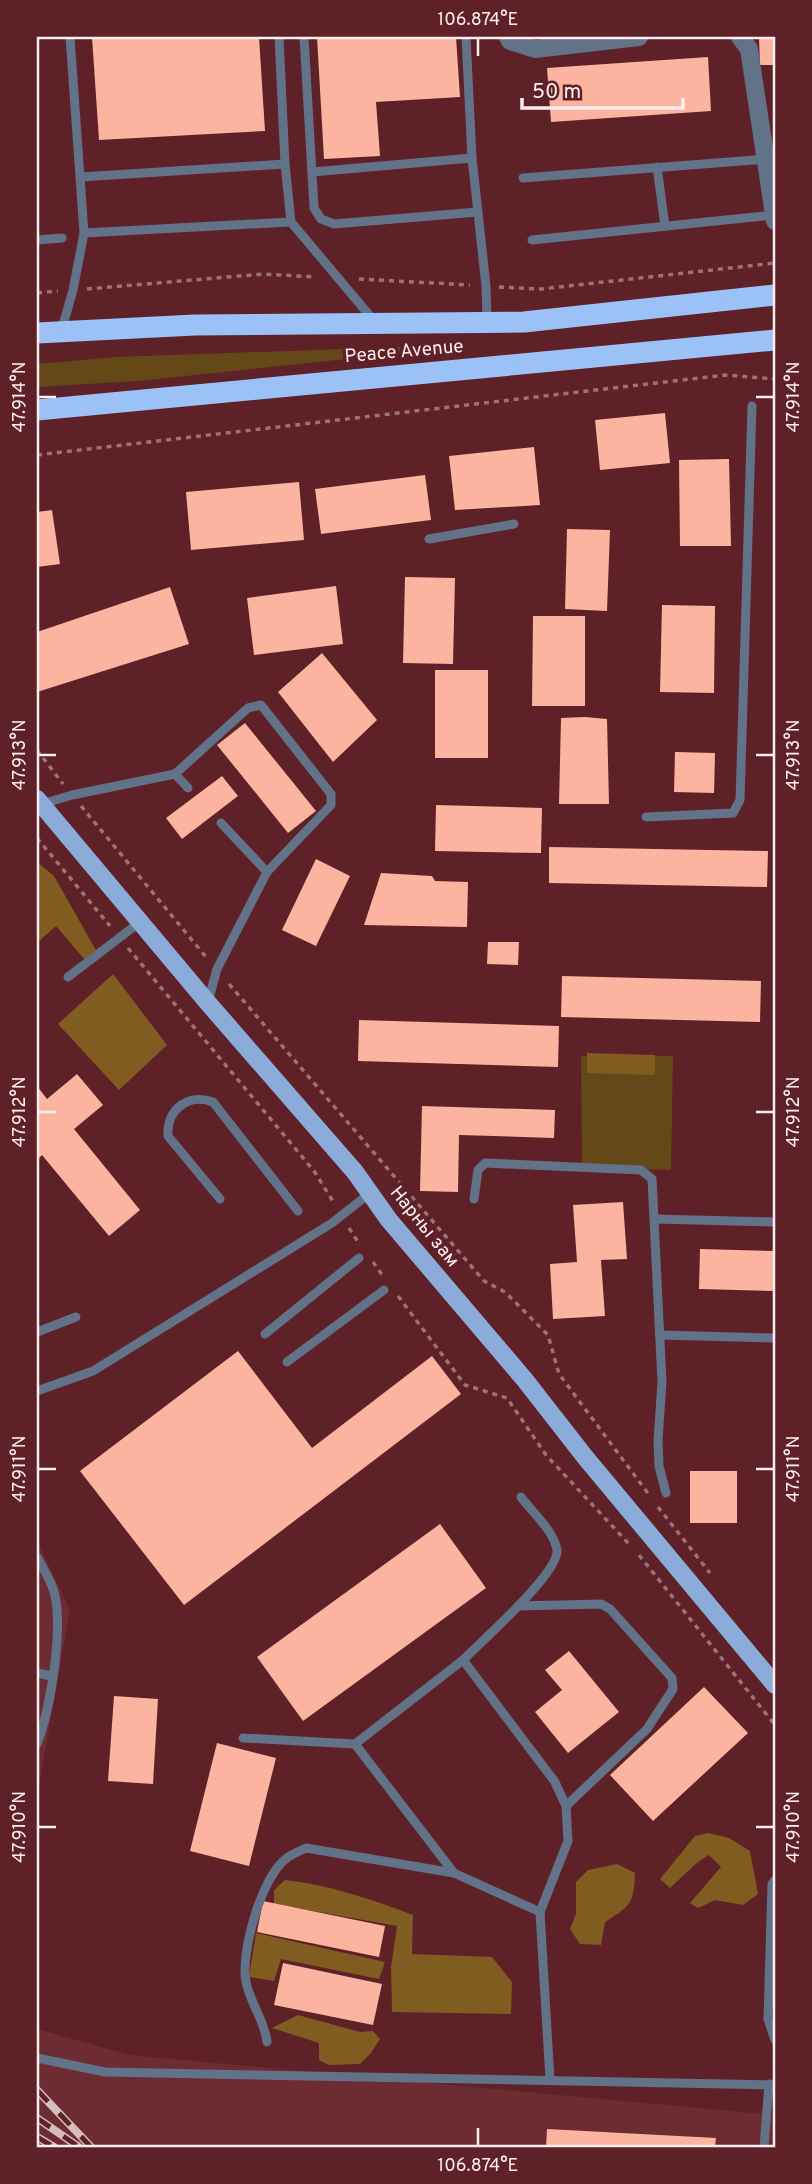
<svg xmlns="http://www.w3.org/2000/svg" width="812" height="2184" viewBox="0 0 812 2184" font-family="Overpass,sans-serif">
<rect width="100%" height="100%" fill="#5d2127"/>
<g fill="#6d2b32">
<polygon points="37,1541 70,1610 37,1798"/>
<polygon points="37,2029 130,2055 775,2115 775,2147 37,2147"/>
</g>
<g fill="#654817">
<polygon points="401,347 409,350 402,353 139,381 37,387 37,364 115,357"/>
<polygon points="581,1056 673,1056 671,1170 582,1167"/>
</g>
<g fill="#805c20">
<polygon points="37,862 54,876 97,952 85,960 56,926 37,943"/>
<polygon points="113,974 167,1045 119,1090 58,1024"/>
<polygon points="587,1053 655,1055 655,1075 587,1073"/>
<polygon points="708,1833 729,1838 750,1851 758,1894 743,1905 715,1900 698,1908 690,1903 721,1867 709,1855 699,1861 670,1888 660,1879 695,1836"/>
<path d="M617,1864L635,1873C634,1904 630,1906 605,1922L601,1945L580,1944L570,1929L576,1914V1882L588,1870Z"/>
<path d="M285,1880C330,1885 371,1899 413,1915L412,1954L492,1957L512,1982L511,2014L392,2012L391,1967L397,1926L274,1904V1890Z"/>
<polygon points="256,1933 385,1962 379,1979 281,1959 274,1981 249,1977"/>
<polygon points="298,2015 360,2032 373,2031 380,2039 371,2053 360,2064 329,2065 319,2060 319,2043 272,2028"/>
</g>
<g fill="#fab49f">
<polygon points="92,37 259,37 265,131 99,140"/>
<polygon points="317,37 456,37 460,97 376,102 380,156 324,159"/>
<polygon points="759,37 775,37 775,65 760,65"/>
<polygon points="708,57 711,111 551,122 547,68"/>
<polygon points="665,413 670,463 600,470 595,420"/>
<polygon points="534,447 540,505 455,510 449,456"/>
<polygon points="729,459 731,546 680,546 679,460"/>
<polygon points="425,475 431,520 321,534 315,489"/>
<polygon points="299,482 304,540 191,550 186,492"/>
<polygon points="52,510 60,564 37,567 37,512"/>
<polygon points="567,529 610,530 607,611 565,609"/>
<polygon points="405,577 455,578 453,664 403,663"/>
<polygon points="336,586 343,644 254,655 247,598"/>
<polygon points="170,587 189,644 37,692 37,632"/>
<polygon points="662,605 715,606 714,693 660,692"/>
<polygon points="533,616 585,616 585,706 532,706"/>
<polygon points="322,653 377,720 333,762 278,692"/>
<rect x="435" y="670" width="53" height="88"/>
<polygon points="585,717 607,719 609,804 559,804 561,718"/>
<polygon points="245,723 316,811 288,833 217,745"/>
<polygon points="675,752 715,753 714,793 674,792"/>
<polygon points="222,776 238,796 182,839 166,818"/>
<polygon points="436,805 542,808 541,853 435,851"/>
<polygon points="549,847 768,851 767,887 549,883"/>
<polygon points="316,859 350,876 316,946 282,930"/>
<polygon points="381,873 432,876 435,881 468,882 467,927 364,925"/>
<polygon points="488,942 519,942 518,965 487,964"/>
<polygon points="562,976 761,981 760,1022 561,1017"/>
<polygon points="359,1020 559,1026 558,1067 358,1061"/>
<polygon points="77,1074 103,1105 74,1129 140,1210 109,1236 42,1155 37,1160 37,1086 47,1099"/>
<polygon points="422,1106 555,1110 554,1138 459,1135 458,1192 420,1191"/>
<polygon points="623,1202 627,1259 601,1260 605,1316 553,1319 550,1264 577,1262 573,1205"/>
<polygon points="700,1249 775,1251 775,1291 699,1289"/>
<polygon points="238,1351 312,1448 432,1356 461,1394 184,1605 80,1471"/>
<rect x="690" y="1471" width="47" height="52"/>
<polygon points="440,1524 486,1588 303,1721 257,1657"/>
<polygon points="569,1651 619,1712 568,1753 535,1712 562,1690 545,1670"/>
<polygon points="704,1687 748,1733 653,1821 610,1775"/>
<polygon points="114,1696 158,1699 153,1784 108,1781"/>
<polygon points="217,1743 276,1758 249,1866 190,1851"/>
<polygon points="263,1901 385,1926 379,1957 257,1932"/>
<polygon points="283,1963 382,1984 373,2025 274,2005"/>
<polygon points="547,2129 716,2138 715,2147 546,2147"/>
</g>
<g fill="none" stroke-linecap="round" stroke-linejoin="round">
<g stroke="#9d7276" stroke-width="3.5" stroke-dasharray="5 5" stroke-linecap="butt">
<polyline points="359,279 470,285"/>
<polyline points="499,287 541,289 775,263"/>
<polyline points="87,289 263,274 316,277"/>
<polyline points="37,293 58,291"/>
<polyline points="37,455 725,375 775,379"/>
<polyline points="37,750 63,784"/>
<polyline points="81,806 206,957"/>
<polyline points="37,838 110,926"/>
<polyline points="128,948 314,1171 334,1203"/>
<polyline points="229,984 484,1281 505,1292 548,1335 559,1374 650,1496"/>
<polyline points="349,1228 360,1245"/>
<polyline points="373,1262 383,1276"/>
<polyline points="398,1296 465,1385 507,1398 546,1455 629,1544"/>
<polyline points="658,1507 710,1573"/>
<polyline points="639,1555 775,1725"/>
</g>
<g stroke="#627288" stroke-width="9">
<polyline points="279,37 285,164 291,222 375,322"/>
<polyline points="304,37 314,208 321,219 334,224 478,212"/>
<polyline points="466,37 472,158 486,286 487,321"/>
<polyline points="657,167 665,226"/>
<polyline points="312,172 472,158"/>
<polyline points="81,177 285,164"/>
<polyline points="523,178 766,159"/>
<polyline points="84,233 291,222"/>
<polyline points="37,240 62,238"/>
<polyline points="532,240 774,215"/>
<polyline points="61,332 73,290 84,233 70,37"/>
<polyline points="429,539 514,524"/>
<polyline points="175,774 248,708 261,705 331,794 331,805 267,872"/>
<polyline points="42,804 72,795 175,774 188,788"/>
<polyline points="646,817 733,813 740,800 752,406"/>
<polyline points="68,977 140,922"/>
<polyline points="208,1002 217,969 267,872 221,823"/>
<path d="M220,1199L168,1136C166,1109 189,1093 213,1102L298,1211"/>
<polyline points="474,1199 478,1170 485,1163 641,1170 652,1179 662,1382 658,1440 659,1466 666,1493"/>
<polyline points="655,1219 775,1222"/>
<polyline points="37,1332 76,1317"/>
<polyline points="265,1334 359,1258"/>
<polyline points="660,1335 775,1338"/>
<polyline points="287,1362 384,1290"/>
<polyline points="37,1391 93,1371 332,1223 370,1193"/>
<path d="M521,1497C532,1512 554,1531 557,1550C560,1572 481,1642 463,1660L555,1782L566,1806L568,1841L540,1912L550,2080"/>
<path d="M37,1557C42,1566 48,1576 52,1586C66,1620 50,1711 37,1744"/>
<polyline points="518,1606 601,1604 610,1609 672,1678 673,1689 647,1729 566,1806"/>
<polyline points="37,1673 51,1676"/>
<polyline points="243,1738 355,1744"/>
<polyline points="454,1873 355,1744 463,1660"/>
<polyline points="775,1880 772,1884 768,2019 775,2040"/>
<path d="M267,2042C265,2021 250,2003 246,1982C240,1953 262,1875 287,1858C292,1854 300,1851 306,1848L454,1873L540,1912"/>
<polyline points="37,2058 105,2072 775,2085"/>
<polyline points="764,2147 769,2084"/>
</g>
<g stroke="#627288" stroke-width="18">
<polyline points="508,37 510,41 535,49 639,37"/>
<polyline points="740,37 749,49 775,221"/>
</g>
<polyline stroke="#8babd8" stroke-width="18" points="37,799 208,1003 355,1172 389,1220 525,1380 585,1457 775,1685"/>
<g stroke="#9bc1f7" stroke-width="21">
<polyline points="37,333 195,325 524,322 775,295"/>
<polyline points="37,410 775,340"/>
</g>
<defs>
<g id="rail">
<polyline points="37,2090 91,2147"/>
<polyline points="37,2118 79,2147"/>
<polyline points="37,2137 54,2147"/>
</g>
</defs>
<use href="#rail" stroke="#d6bcbd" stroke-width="8"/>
<use href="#rail" stroke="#5d2127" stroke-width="5" stroke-dasharray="16" stroke-linecap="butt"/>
</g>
<path fill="none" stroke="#feeeee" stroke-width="2.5" d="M478,38V56M38,397H56M756,397H774M38,755H56M756,755H774M38,1112H56M756,1112H774M38,1469H56M756,1469H774M38,1827H56M756,1827H774M478,2128V2146"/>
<g text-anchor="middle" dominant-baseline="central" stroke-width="7" stroke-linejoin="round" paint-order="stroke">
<g font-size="19" fill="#feeeee" stroke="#5d2127">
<text transform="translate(404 352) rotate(-5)">Peace Avenue</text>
<text transform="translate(424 1227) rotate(51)">Нарны зам</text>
</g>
</g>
<rect width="812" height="2184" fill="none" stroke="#5d2127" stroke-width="77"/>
<path d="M522 98v10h161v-10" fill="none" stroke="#feeeee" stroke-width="3.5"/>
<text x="532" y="98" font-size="21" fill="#feeeee" stroke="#5d2127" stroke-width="5" paint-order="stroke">50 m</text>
<rect x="38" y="38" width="736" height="2108" fill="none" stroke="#feeeee" stroke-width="2.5"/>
<g font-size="18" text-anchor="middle" fill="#feeeee">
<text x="478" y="25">106.874°E</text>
<text transform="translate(19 397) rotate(-90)" y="6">47.914°N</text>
<text transform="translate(793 397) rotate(-90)" y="6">47.914°N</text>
<text transform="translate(19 755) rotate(-90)" y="6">47.913°N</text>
<text transform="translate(793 755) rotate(-90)" y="6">47.913°N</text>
<text transform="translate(19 1112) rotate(-90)" y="6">47.912°N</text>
<text transform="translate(793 1112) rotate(-90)" y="6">47.912°N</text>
<text transform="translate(19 1469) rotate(-90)" y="6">47.911°N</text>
<text transform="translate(793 1469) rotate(-90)" y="6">47.911°N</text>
<text transform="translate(19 1827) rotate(-90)" y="6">47.910°N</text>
<text transform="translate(793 1827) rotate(-90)" y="6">47.910°N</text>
<text x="478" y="2171">106.874°E</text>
</g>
</svg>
